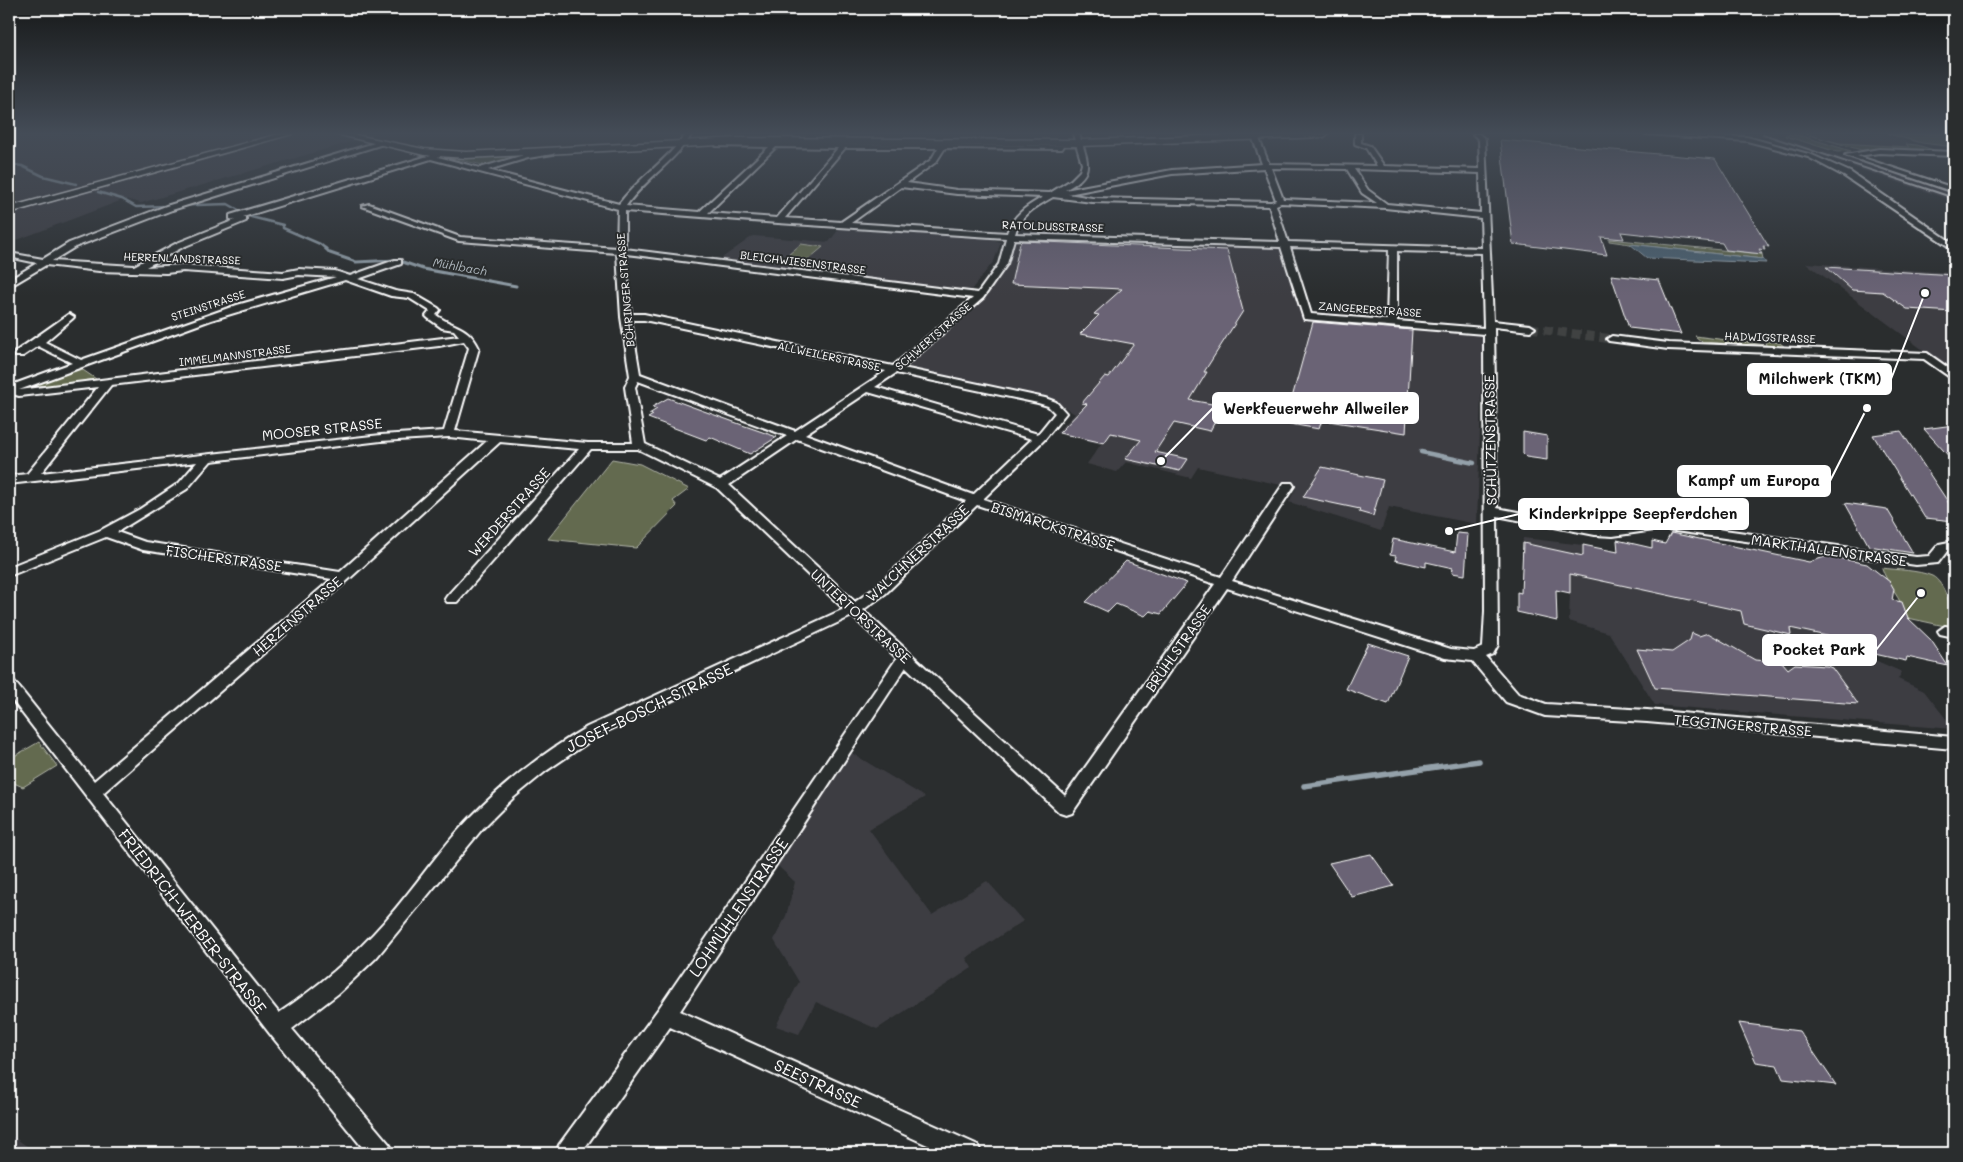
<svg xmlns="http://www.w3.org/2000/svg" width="1963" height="1162" viewBox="0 0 1963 1162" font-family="Mali,sans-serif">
<rect width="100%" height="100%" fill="#2a2d2e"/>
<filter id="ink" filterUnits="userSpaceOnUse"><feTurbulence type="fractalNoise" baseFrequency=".02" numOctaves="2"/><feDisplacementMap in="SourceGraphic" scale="10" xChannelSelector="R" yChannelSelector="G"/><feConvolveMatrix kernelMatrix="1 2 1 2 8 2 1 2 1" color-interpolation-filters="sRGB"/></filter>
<g filter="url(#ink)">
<g fill="#3e3e43">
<polygon points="9,134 65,134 83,137 96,134 378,134 141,203 125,199 9,243"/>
<polygon points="1753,134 1774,134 1954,193 1954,201"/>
<polygon points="1811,134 1881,134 1917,145 1907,144 1910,147 1839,143"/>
<polygon points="839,229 989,238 1001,242 994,261 971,290 719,260 753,236 829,242"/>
<polygon points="1015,239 1284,246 1305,318 1483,333 1477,524 1389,507 1381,531 1289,502 1296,488 1198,467 1191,478 1126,462 1117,472 1087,464 1101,444 1056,433 1075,414 1050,398 908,367 982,298 1006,264"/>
<polygon points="1806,263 1954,273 1954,364 1942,364"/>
<polygon points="1523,538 1583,545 1583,577 1741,611 1744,624 1791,635 1790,628 1850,641 1852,650 1902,672 1898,679 1924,691 1954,729 1655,705 1609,633 1569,621 1570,593 1521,582"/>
<polygon points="850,752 925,797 869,829 932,915 987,881 1023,921 966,958 972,968 877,1029 816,1002 799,1034 776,1026 799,982 774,940 786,916 795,882 778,866"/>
<polygon points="9,1134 37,1153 9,1153"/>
</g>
<g fill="#636a50" stroke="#b1b4a8">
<polygon points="1786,134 1802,136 1851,151 1837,152 1785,136"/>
<polygon points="1806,134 1839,143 1909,147 1906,144 1917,145 1941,152 1882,149 1861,150"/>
<polygon points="1888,134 1954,134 1954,147 1922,143"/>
<polygon points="533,152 488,166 442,156"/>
<polygon points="1609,239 1762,254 1763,259 1630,244 1609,241"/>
<polygon points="801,244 823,247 804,263 782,260"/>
<polygon points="1695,336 1766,345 1765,341 1780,343 1785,347 1702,342"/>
<polygon points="77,366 99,381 28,389 22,387"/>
<polygon points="612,459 640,464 689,489 673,501 677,506 636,548 548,539"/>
<path d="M1882,568C1897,570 1918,570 1932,576C1945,582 1954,614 1954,628L1908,618C1901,599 1886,582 1882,568Z"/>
<polygon points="39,742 57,766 23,787 9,781 9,759"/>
</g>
<polygon fill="#4d6271" stroke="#94a1aa" points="1630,244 1763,259 1766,263 1647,258"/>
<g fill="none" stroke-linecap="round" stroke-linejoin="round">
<g stroke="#94a1aa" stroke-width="2.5">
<polyline points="9,164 22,166 43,176 76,184"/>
<polyline points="98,192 122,199 136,207 228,204 251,217 283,225 283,228 320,244 326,249"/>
</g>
<polyline stroke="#94a1aa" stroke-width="3" points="325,248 330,253 356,262 397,260 423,269 516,286"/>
<polyline stroke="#94a1aa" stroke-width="4.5" points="1421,452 1474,463"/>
<polyline stroke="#94a1aa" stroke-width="5.5" points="1304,786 1479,761"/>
</g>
<g fill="#6b6475" stroke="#fff">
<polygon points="1500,140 1715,159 1769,247 1763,246 1765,250 1759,249 1762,254 1726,250 1722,243 1621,232 1624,239 1601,237 1607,255 1513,244"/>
<polygon points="1022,241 1227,250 1243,311 1204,372 1207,372 1190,400 1223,406 1210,431 1174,423 1155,452 1188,459 1180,471 1125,459 1141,440 1111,433 1104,443 1059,433 1087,404 1082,403 1105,376 1109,377 1134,344 1080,334 1099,315 1094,314 1122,289 1011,284 1020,243"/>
<polygon points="1826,267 1954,275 1954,312 1907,309 1883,292 1852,290"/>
<polygon points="1611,275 1659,280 1681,334 1629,328"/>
<polygon points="1313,322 1412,330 1406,433 1322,420 1319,429 1285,423"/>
<polygon points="668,398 745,426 777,437 750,454 710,437 706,440 648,418 653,415 649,414 657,409 652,407"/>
<polygon points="1954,425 1954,462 1924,429"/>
<polygon points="1901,431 1954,511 1954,521 1925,518 1873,435"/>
<polygon points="1523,432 1547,436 1547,460 1526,457 1523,454"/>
<polygon points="1322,467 1383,480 1373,516 1359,512 1360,509 1303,497"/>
<polygon points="1845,503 1887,509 1913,553 1869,546"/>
<polygon points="1457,533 1468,534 1465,575 1452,573 1453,568 1426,562 1426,567 1395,560 1396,556 1390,555 1393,539 1455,552"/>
<polygon points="1671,533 1809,562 1828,556 1867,564 1890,582 1894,589 1892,600 1902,602 1908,618 1931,640 1948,666 1907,657 1906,661 1852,649 1850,641 1790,628 1791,635 1744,624 1741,611 1570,574 1570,593 1556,590 1557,621 1517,612 1517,592 1521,593 1523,543 1583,556 1583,545 1618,552 1617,540 1652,548 1652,541 1665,544"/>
<polygon points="1126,561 1187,583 1161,614 1150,611 1145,616 1116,604 1108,612 1086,602"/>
<polygon points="1692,633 1699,636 1708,633 1755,660 1782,662 1788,669 1795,664 1827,666 1832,668 1858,704 1655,688 1637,649 1672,652 1690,640"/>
<polygon points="1368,643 1408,656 1388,704 1346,689"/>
<polygon points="1371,854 1394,886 1352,897 1329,863"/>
<polygon points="1739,1023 1799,1031 1836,1085 1783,1079 1777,1065 1756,1062"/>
</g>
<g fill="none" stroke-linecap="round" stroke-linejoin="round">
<polyline stroke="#3f4243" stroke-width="9" stroke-dasharray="9 5" stroke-linecap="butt" points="1530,328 1612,339"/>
<defs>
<g id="minor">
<path d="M686,134H692C674,162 645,179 626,206L699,212L769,147L716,146L718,143L1064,146L1062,149L945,148L936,162L907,183L957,190L1050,193L1071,180L1080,171L1082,164L1073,134H1079C1088,163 1096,173 1065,190L1172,170L1262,164L1252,136L1255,134L1258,136L1269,164L1377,166L1366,148L1355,144V134H1361V143L1370,146L1384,166L1480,169L1479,140L1473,134H1479L1485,139L1493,321L1530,325L1535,328L1530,331L1494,327L1497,508L1595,527L1613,528L1661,521L1916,557L1929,556L1939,544L1954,541V549L1948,550L1938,563L1916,565L1661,529L1613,536L1595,535L1497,516L1498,645L1493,654L1486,657L1518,694L1546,704L1647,710L1954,737V749L1647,722L1545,716L1506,702L1472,661L1445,658L1227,588L1072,813L1066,815L1060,813L906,667L680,1011L978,1145L981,1153H945L670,1027L581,1153H556L559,1145L659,1008L897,658L852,616L599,735L546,771L513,798L483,828L376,958L339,993L292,1029L390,1145L394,1153H367L270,1034L9,696V680L14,681L94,781L332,579L143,550L106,537L9,576V567L101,530L140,509L179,483L197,462L9,484V476L27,474L98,387L19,396L9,393V386L72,363L38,346L23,356H15V352L69,314L74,317L72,319L45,342L81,360L237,305L336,277L299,275L283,278L183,271L166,273L99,271L46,265L9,287V280L37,263L9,257V253L43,259L69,243L166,206L381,141L383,144L172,210L75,247L52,261L134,266L177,243L235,220L230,219V215L438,153L441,155L438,157L480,168L527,154L553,152V154L528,158L488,170L619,204C638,178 667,161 686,134ZM776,147L838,148L777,218L708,213ZM845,148H938L931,160L841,222L785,218ZM431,159L618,209L617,248L460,237L369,204L362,206L459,241L617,253L621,317L630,376L625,387L633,443H588L455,431L479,348C468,325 454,328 436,315L440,310L438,308L414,294L395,291L358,279L401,264V260H395L350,276L335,271L299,269L283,272L183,265L146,267L183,247L246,221V217H243ZM1264,168L1276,200L1271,202L1092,198L1068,194L1172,174ZM1271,168L1347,169L1362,193L1377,203L1283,199ZM1354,169L1480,173L1481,213L1387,204L1368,190ZM901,187L957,194L1043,197C1027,206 1013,215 1007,233L851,223ZM1053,197L1092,202L1269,206L1280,242L1015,234C1020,215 1037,206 1053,197ZM1281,203L1385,208L1481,218L1482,248L1288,242L1276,205ZM625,211L778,223L1006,238L999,264L978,293L625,249ZM1014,239L1281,247L1304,319L1484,334L1485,611L1483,647L1474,651L1451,649L1232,581L1294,486L1292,483H1284L1221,577L983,499L1044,440L1066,413L1056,402L1045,398L903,368L983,298L1007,264ZM1290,247L1389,250L1387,320L1311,314ZM1397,251L1482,253L1484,328L1397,321ZM626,254L635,255L973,298L893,366L644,314H631ZM345,280L391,296L409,298L430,311L426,316L428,318L442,328L454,330L459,336L19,390L211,320ZM631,320H644L886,371L795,431L640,374ZM464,341L469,348L444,431L381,435L41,473L111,385L439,346ZM896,373L1038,403L1048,406L1055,413L1038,434L875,387ZM638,381L787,436L720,480L645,444L635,387ZM868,392L1032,439L973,495L805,434ZM449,437L487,441L340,572L145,542L117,532L187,489L211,461L381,441ZM797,439L966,501L875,588L855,602L729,485ZM500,442L579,449L447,596L445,599L447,602H457L591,449H638L717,488L844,609L587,727C544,752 505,782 470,818C439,850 415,887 385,921C354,956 318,987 279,1013L103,793L348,580ZM977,505L1215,584L1065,796L863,610L885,594Z"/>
<polygon points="1645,134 1747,137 1812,155 1850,172 1954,244 1954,250 1844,176 1808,157 1747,141"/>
<polygon points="1879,149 1954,152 1954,156 1879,153 1857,156 1954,188 1954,192 1845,155"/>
<polygon points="9,169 13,171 11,173 9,174"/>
<polygon points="1612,336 1668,343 1927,353 1954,372 1954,380 1924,359 1668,349 1609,341 1607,339"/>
<polygon points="1945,626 1954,627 1954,637 1940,634 1938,631"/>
</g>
<g id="secondary">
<polygon points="279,134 292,134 9,213 9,207"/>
<polygon points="336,134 351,134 424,149 466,152 738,138 1079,140 1262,134 1328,134 1324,137 1079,146 738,144 466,158 424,155"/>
</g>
</defs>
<use href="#minor" stroke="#fff" stroke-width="4"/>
<use href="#secondary" stroke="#fff" stroke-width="3"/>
<use href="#minor" fill="#2a2d2e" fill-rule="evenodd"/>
<use href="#secondary" fill="#2a2d2e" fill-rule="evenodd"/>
<polyline stroke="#fff" stroke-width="2" points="1763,134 1954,198"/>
</g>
</g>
<linearGradient id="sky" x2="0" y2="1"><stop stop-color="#171919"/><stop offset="0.45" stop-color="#444c57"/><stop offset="1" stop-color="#444c57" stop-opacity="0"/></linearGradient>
<rect width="1963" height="296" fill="url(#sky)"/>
<g text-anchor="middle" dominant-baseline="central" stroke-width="4" stroke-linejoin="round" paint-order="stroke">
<g font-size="11" fill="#fff" stroke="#2a2d2e">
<text transform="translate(1053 226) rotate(2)">RATOLDUSSTRASSE</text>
<text transform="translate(182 258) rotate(2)">HERRENLANDSTRASSE</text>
<text transform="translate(803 262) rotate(7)">BLEICHWIESENSTRASSE</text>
<text transform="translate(625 290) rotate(-95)">BÖHRINGER STRASSE</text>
<text transform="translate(208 305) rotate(-18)">STEINSTRASSE</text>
<text transform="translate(1370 309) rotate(4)">ZANGERERSTRASSE</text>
<text transform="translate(933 336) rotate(-41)">SCHWERTSTRASSE</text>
<text transform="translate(1770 337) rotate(2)">HADWIGSTRASSE</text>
<text transform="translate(235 355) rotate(-7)">IMMELMANNSTRASSE</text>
<text transform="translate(829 356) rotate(12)">ALLWEILERSTRASSE</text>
</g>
<g font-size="12" font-style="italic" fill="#afb8bf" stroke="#2a2d2e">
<text transform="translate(460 266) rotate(10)">Mühlbach</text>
</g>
<g font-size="14" fill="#fff" stroke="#2a2d2e">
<text transform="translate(322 429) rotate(-6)">MOOSER STRASSE</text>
<text transform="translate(1490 440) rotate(-91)">SCHÜTZENSTRASSE</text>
<text transform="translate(509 512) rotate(-48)">WERDERSTRASSE</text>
<text transform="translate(1053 526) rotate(18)">BISMARCKSTRASSE</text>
<text transform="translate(1829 550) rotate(8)">MARKTHALLENSTRASSE</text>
<text transform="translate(917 553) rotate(-43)">WALCHNERSTRASSE</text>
<text transform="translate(224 558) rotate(8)">FISCHERSTRASSE</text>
<text transform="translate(297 616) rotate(-41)">HERZENSTRASSE</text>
<text transform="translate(861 616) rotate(43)">UNTERTORSTRASSE</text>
<text transform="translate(1178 648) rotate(-55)">BRÜHLSTRASSE</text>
<text transform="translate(1743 725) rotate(5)">TEGGINGERSTRASSE</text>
</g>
<g font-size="16" fill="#fff" stroke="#2a2d2e">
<text transform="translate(649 707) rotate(-26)">JOSEF-BOSCH-STRASSE</text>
<text transform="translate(738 907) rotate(-56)">LOHMÜHLENSTRASSE</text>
<text transform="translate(193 921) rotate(52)">FRIEDRICH-WERBER-STRASSE</text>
<text transform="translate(818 1083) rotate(25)">SEESTRASSE</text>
</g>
</g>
<path fill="none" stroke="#fff" stroke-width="2" d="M1925 293L1891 379M1161 461L1213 408M1867 408L1830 481M1449 531L1519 514M1921 593L1876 650"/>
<g fill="#fff" stroke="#2a2d2e" stroke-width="2">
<circle cx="1925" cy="293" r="5"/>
<circle cx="1161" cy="461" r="5"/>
<circle cx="1867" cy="408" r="5"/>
<circle cx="1449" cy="531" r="5"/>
<circle cx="1921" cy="593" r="5"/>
</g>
<g fill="#fff" stroke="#fff" stroke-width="2">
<rect x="1748" y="364" width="143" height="30" rx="5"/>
<rect x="1213" y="393" width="205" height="30" rx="5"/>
<rect x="1678" y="466" width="152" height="30" rx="5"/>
<rect x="1519" y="499" width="229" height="30" rx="5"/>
<rect x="1763" y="635" width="113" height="30" rx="5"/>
</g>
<g font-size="15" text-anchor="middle" font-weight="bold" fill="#111">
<text x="1820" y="384">Milchwerk (TKM)</text>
<text x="1316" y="414">Werkfeuerwehr Allweiler</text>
<text x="1754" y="486">Kampf um Europa</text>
<text x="1633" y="519">Kinderkrippe Seepferdchen</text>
<text x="1819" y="655">Pocket Park</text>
</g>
<rect width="1963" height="1162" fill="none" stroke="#2a2d2e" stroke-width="30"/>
<rect x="15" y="15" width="1933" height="1132" fill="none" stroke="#fff" stroke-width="2" filter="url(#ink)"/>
</svg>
